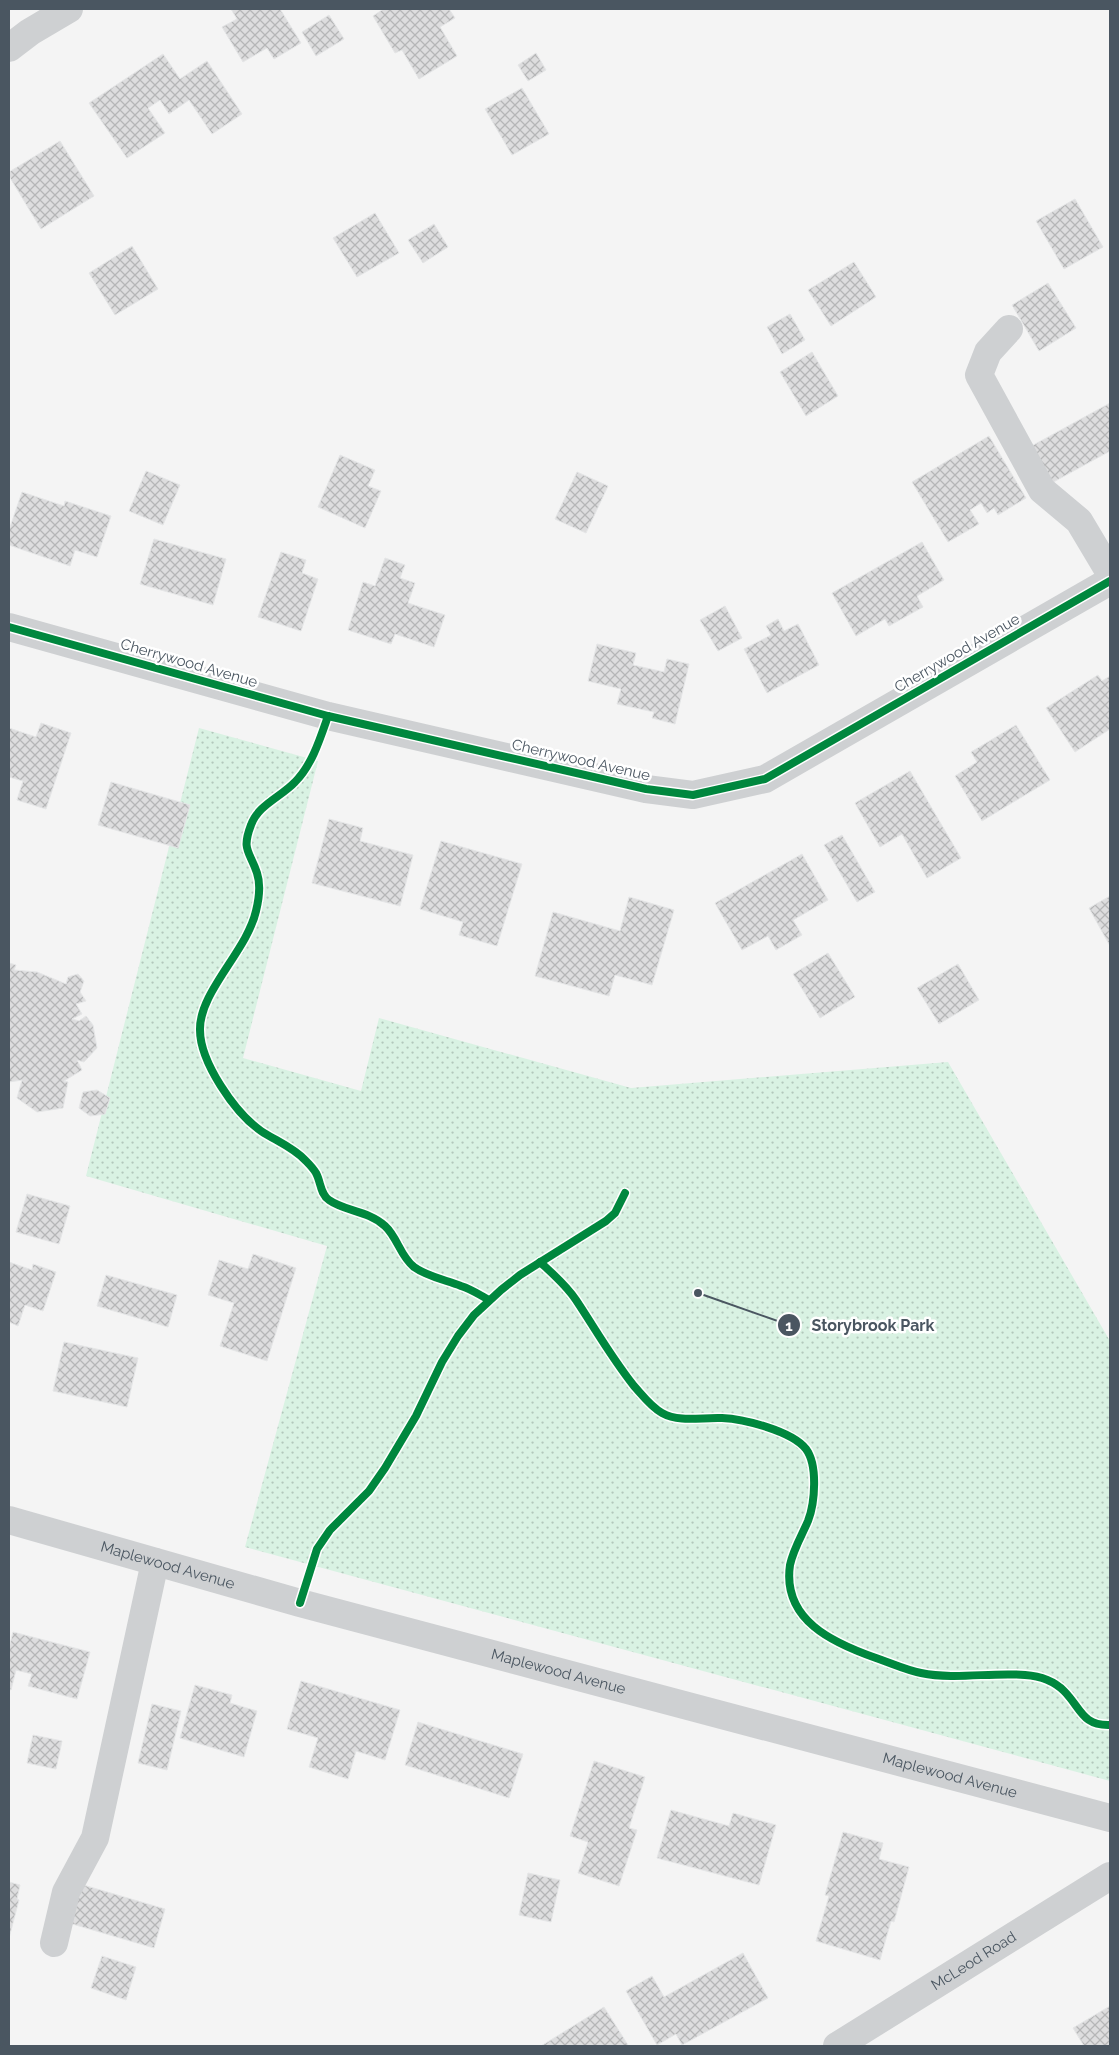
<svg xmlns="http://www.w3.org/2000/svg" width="1119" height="2055" viewBox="0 0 1119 2055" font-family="Raleway,sans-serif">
<defs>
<pattern id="park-dots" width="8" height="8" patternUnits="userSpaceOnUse" patternTransform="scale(1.25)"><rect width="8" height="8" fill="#d9f2e3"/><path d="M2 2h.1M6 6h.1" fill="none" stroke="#b2c7bb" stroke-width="1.8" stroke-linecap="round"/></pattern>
<pattern id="building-cross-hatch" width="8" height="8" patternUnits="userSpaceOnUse" patternTransform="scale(1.25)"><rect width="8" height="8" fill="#ddddde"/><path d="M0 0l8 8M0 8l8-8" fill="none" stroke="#b5b6b7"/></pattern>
</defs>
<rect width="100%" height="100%" fill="#f4f4f4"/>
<polygon fill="url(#park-dots)" points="199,728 318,761 243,1058 361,1091 379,1018 631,1088 948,1062 1110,1341 1110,1781 245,1547 327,1246 86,1176"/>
<g fill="url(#building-cross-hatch)" stroke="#e5e6e7">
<polygon points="231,9 280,9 301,43 274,59 267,48 243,62 222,27 237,19"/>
<polygon points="381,9 449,9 455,18 440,27 457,56 419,79 402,50 395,53 373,16 382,10"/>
<polygon points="329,15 344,39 316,56 302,32"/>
<polygon points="536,53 546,70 528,81 518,65"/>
<polygon points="163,54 180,79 207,61 242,114 212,134 189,100 169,114 160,100 148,108 165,133 127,158 89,103"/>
<polygon points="522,88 549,134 512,155 485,109"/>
<polygon points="60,141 94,196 41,229 9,176 9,172"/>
<polygon points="1075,199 1103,247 1064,269 1036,221"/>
<polygon points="375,213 399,253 357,277 333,238"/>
<polygon points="434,224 448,247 423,263 408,240"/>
<polygon points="132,246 158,289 115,315 89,273"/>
<polygon points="854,262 876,297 831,326 808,290"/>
<polygon points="1048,283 1076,328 1039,351 1012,305"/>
<polygon points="790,314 805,340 782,354 767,327"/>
<polygon points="812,352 838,396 806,416 780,372"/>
<polygon points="1110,403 1110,451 1048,485 1028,448"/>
<polygon points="989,436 1026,498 998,515 994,508 987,513 981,503 970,510 979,524 948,542 912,482"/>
<polygon points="340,455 375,470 368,486 381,491 365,528 318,507"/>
<polygon points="146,471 180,485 163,525 129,511"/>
<polygon points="577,472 608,486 586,533 555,519"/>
<polygon points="22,492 64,506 65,501 111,516 97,557 75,550 70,566 9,545 9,530"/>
<polygon points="154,539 226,559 213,605 140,584"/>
<polygon points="922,542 944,580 917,596 923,607 889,626 885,619 856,636 832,593"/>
<polygon points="281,552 306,560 302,573 318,579 301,631 258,617"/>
<polygon points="385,558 405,565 400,578 415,583 408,603 445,615 434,647 395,634 391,644 348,630 363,582 375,586"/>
<polygon points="725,606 742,638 718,651 700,620"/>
<polygon points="778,619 784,631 798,624 819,665 767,693 744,649 771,635 766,626"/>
<polygon points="597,644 636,653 633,665 664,672 667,659 689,664 675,724 652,718 654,712 617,704 621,689 588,681"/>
<polygon points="1098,675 1102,681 1110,676 1110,729 1075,752 1046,708"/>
<polygon points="41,723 71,733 46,809 17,800 23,781 9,777 9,728 36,737"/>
<polygon points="1016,725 1050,780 982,821 955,776 977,762 971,752"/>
<polygon points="910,771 961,858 927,878 902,834 880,847 855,803"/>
<polygon points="111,782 190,805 178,848 98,825"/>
<polygon points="329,819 363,828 360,841 413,855 400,906 312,883"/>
<polygon points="842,835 875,892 857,902 824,845"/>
<polygon points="441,841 522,864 497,946 459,935 463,922 420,909"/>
<polygon points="802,854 828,900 793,920 802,935 776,950 768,936 742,950 715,903"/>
<polygon points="1110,896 1110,946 1089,908"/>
<polygon points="629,897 674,910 652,985 615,975 609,996 535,976 553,912 620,931"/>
<polygon points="828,953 855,997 820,1018 793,974"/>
<polygon points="9,963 16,965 14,970 37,972 66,984 68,977 78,974 84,981 80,992 86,1001 76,1004 82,1014 72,1019 79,1021 86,1016 93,1025 97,1048 84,1062 77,1060 82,1070 64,1081 68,1082 63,1108 37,1112 17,1098 22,1080 9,1082"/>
<polygon points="958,964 979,1000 939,1024 917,988"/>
<polygon points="97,1090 110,1098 105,1114 90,1116 79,1108 83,1092"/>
<polygon points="27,1194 70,1206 59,1244 16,1232"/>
<polygon points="253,1254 296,1268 267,1361 220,1346 234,1303 208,1295 219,1260 248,1269"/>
<polygon points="9,1262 32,1270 33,1264 56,1272 43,1311 25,1305 18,1326 9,1322"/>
<polygon points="106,1275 177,1295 168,1327 97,1306"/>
<polygon points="64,1342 138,1358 127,1407 53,1391"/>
<polygon points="13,1632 90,1652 77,1699 28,1686 32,1674 16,1670 11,1690 9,1689 9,1648"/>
<polygon points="301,1681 400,1710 385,1760 356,1751 348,1779 309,1767 318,1738 287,1729"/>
<polygon points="195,1685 232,1695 230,1703 257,1711 244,1757 180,1738"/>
<polygon points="152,1704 181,1711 167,1770 138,1763"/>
<polygon points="418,1722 523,1754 509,1798 405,1765"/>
<polygon points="33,1735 62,1741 56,1769 27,1763"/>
<polygon points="594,1761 645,1777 629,1828 637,1830 619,1886 578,1873 588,1842 570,1836"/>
<polygon points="671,1810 729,1826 733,1813 776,1825 759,1885 657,1858"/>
<polygon points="843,1832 883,1843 879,1859 909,1867 894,1922 891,1921 880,1960 816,1941 829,1896 825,1895"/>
<polygon points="528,1873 560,1880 551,1922 519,1915"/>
<polygon points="9,1882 20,1885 17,1899 19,1900 9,1938"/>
<polygon points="80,1884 165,1909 154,1948 69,1923"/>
<polygon points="743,1953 768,1998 682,2045 676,2034 657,2045 626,1991 652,1976 664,1997"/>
<polygon points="102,1956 136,1967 126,2000 91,1988"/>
<polygon points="1110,2006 1110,2046 1084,2046 1073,2028"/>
<polygon points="604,2007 628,2045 626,2046 541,2046"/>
</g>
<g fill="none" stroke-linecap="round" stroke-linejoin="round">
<g stroke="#ced0d2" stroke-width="28">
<polyline points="9,48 30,32 69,9"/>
<polyline points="1009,329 988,352 979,375 1042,490 1079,521 1110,573"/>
<polyline points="9,627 328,716 646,789 693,795 765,779 1110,581"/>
<path id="s1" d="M9,1520L300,1603L1110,1818"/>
<polyline points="54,1943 66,1892 95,1838 155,1562"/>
<path id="s2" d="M837,2046L1110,1876"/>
</g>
<defs>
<g id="cycleway">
<polyline points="9,627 328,716 646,789 693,795 765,779 1110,581"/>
<path d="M328,716C320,739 312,765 295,782C281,797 258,805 251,825C241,851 250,851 257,873C261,885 259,899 256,911C247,951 199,992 200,1030C200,1062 235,1113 261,1131C276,1141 293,1147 306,1161C309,1164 313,1168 316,1173C321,1182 320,1194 329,1200C344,1211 369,1211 385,1226C398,1238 400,1256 414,1267C428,1277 446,1280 461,1286C471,1289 480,1295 489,1300"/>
<path d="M540,1262C553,1274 566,1285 576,1300C596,1330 611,1357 634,1386C643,1396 651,1407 662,1413C680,1423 702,1417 722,1418C744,1419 792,1431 806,1449C818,1465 815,1503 808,1521C802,1535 793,1550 790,1565C782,1620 833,1643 876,1658C891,1663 906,1670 921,1673C955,1680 991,1672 1025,1675C1039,1676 1054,1681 1064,1691C1081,1708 1082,1726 1110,1725"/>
<polyline points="300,1603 317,1549 330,1530 369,1491 385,1468 416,1416 442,1362 458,1336 474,1315 501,1290 520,1275 606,1221 615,1213 625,1193"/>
</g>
</defs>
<use href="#cycleway" stroke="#fff" stroke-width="11"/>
<use href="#cycleway" stroke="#00873e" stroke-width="8"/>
</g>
<g text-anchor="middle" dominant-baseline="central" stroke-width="5" stroke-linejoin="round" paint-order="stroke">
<g font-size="15" fill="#4a5661" stroke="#fff">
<text transform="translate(957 653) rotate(-30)">Cherrywood Avenue</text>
<text transform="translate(189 663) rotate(16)">Cherrywood Avenue</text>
<text transform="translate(581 760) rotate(13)">Cherrywood Avenue</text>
<text stroke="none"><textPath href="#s1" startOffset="165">Maplewood Avenue</textPath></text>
<text stroke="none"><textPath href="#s1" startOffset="570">Maplewood Avenue</textPath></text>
<text stroke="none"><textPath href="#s1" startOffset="975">Maplewood Avenue</textPath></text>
<text stroke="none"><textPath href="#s2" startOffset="161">McLeod Road</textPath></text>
</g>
</g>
<path fill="none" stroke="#4a5661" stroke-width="2" d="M698 1293L789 1325"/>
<g fill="#4a5661" stroke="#fff" stroke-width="2">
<circle cx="698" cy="1293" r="5"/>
<circle cx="789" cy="1325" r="12"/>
</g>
<g font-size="15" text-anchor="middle" font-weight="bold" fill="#fff">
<text x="789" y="1331">1</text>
</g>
<g font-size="16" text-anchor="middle" font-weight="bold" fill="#4a5661" stroke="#fff" stroke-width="5" stroke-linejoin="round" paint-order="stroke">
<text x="873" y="1331">Storybrook Park</text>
</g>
<rect width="1119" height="2055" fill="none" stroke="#4a5661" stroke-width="20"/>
</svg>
